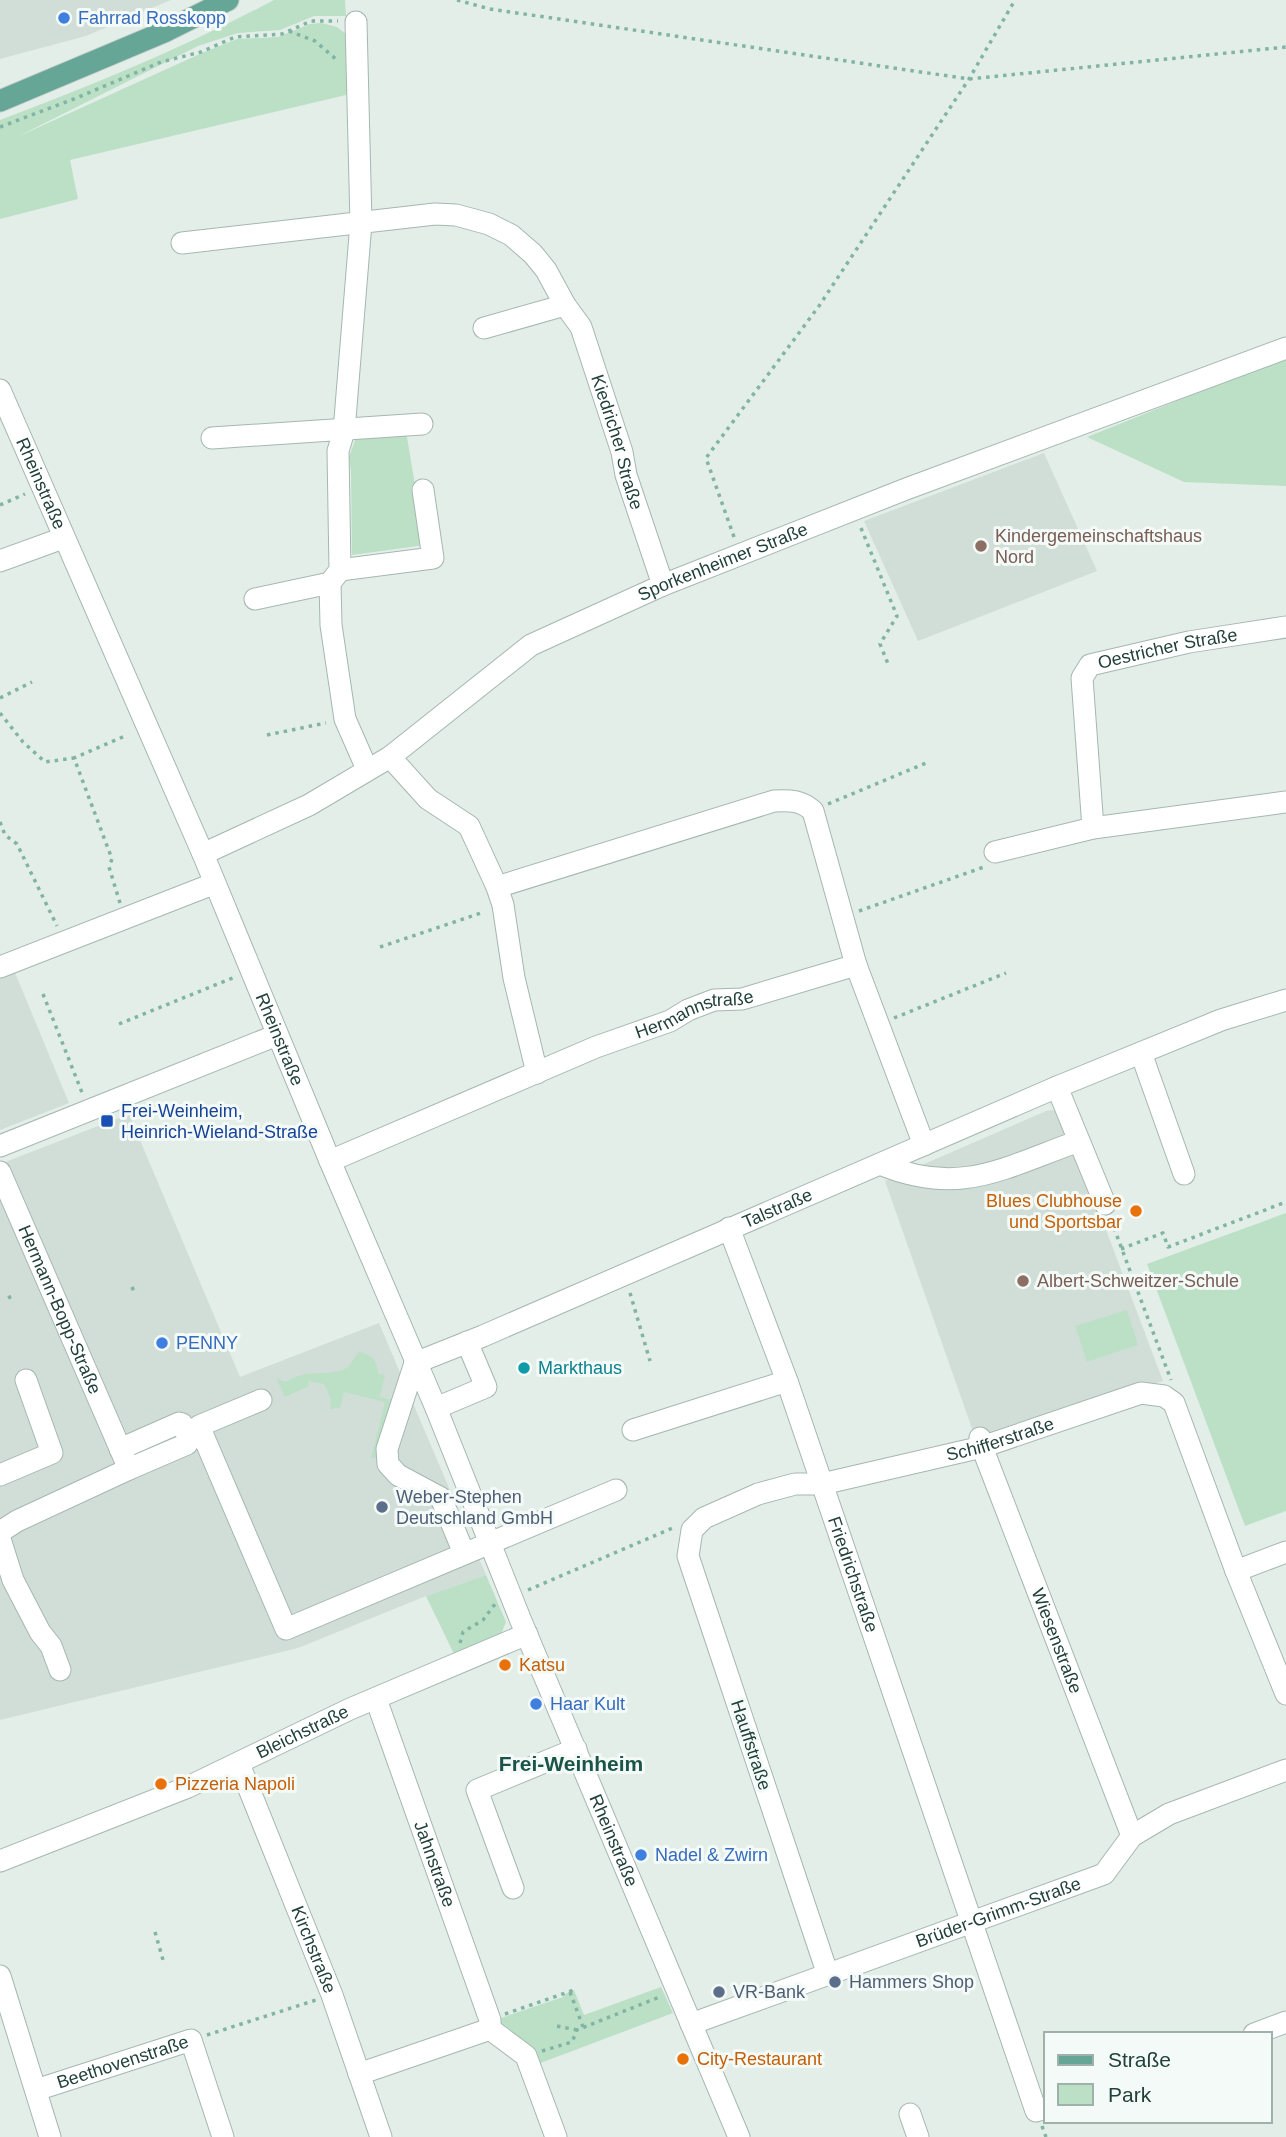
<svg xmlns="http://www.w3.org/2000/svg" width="1286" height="2137" viewBox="0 0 1286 2137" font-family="Helvetica,sans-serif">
<rect width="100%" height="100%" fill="#e3eee9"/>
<g fill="#d1ded8">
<polygon points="0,0 171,0 86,36 0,59"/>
<polygon points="1044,453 1097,571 918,641 864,521"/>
<polygon points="11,963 69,1103 0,1130 0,967"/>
<polygon points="1052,1110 1061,1112 1067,1126 1163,1381 976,1440 885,1181 1046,1111"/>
<polygon points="129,1114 240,1377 379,1323 486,1575 426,1596 298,1648 0,1720 0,1164"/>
</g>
<g fill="#bbe0c6">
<path d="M274,0H345L346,16H314L280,30L238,33L198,46L17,137L202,53L237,39L278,37L310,24L321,23L337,27L347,35L351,76L346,95L70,160L78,199L0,219V120C94,85 185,47 274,0Z"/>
<polygon points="1286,357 1286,486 1184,482 1087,437"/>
<polygon points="406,431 425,545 352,555 351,471 349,457 356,438"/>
<polygon points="1286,1213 1286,1511 1245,1526 1147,1264"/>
<polygon points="1127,1310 1138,1345 1087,1362 1075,1326"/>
<path d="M359,1352C372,1354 378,1362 378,1374L385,1375L380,1397L393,1400L377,1458H371L385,1402L344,1392L340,1408L330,1409L331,1399L324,1384L308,1381L309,1386L285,1397L276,1378L286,1382C306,1367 337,1378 349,1366C352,1362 354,1357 359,1352Z"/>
<polygon points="486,1575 506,1622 501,1634 454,1654 426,1596"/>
<path d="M661,1987L673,2013L538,2064C530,2042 513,2033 495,2020L563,1997V1995L574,1990L584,2015Z"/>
</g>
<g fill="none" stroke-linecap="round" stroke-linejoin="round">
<defs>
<g id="minor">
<polyline points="356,22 361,223 344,431 338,451 340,570 330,583 331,625 345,719 367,769"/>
<path id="s1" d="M182,243L435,214L456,215L489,224L511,235L533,254L546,270L565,305L581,327L622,452L626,475L663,585"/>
<polyline points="484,328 565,305"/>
<path id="s2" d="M0,390L203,854L330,1161L436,1408L521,1621L739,2137"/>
<polyline points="212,438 422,424"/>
<polyline points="0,561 63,538"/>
<polyline points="340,570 433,558 423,490"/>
<polyline points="255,599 330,583"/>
<polyline points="390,757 428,799 469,826 497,887"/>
<path id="s3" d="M1093,828L1082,678L1090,665L1189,642L1286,627"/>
<polyline points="995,852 1093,828 1286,802"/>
<path id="s4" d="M203,854L309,805L390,757L531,645L663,585L906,489L1286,348"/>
<polyline points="0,967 213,884"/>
<polyline points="1141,1053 1184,1174"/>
<path d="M537,1073L514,978L503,905L497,887L774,801C789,800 801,800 813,811L856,965L924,1145"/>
<polyline points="1057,1087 1105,1204"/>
<polyline points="0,1146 277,1035"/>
<path id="s5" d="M330,1161L596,1047L670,1021L688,1010L714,1000L742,999L856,965"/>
<path d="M880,1164C960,1197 1003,1168 1079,1141"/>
<path id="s6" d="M0,1172L129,1469L17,1521L0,1532"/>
<path id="s7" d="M729,1228L787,1381L1036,2111L1046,2108"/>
<path id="s8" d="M415,1363L483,1336L1057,1087L1221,1020L1286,1000"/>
<polyline points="415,1363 387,1449 388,1464 398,1475 441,1498 464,1553"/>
<polyline points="261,1400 199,1426 286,1629 616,1490"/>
<polyline points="436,1408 486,1387 467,1342"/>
<polyline points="633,1430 787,1381"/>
<path id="s9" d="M980,1438L982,1447L1132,1836"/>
<polyline points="120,1449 179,1423 182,1424 189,1439 187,1444 129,1469"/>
<polyline points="0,1475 52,1453 26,1380"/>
<polyline points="0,1539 13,1580 40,1632 51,1646 60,1670"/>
<polyline points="1236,1571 1286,1552"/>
<path id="s10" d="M376,1699L490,2020V2029"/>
<path id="s11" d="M239,1764L332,1995L381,2137"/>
<path id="s12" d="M0,1861L188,1787L350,1709L527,1634"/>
<polyline points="513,1888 477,1790 576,1749"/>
<path id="s13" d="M828,1975L688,1556L692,1530L704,1518L758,1494L795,1484H822L982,1447L1141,1393L1164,1396L1174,1403L1236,1571L1286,1694"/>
<polyline points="0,1976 50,2137"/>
<path id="s14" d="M691,2024L1104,1874L1132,1836L1169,1814L1286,1770"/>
<polyline points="490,2029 526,2056 556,2137"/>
<polyline points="1254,2034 1286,2022"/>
<polyline points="359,2074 490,2029"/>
<path id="s15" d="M36,2090L191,2040L223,2137"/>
<polyline points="910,2114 918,2137"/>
</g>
<polyline id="major" points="0,101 164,32 228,0"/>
</defs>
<use href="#minor" stroke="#a5b7b1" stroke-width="23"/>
<use href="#major" stroke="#c1cac8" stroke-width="23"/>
<g stroke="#81b4a5" stroke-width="3.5" stroke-dasharray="3.5 5" stroke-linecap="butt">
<polyline points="457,0 490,9 969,79 1286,47"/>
<polyline points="289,31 315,41 337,60"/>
<polyline points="0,127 74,99 161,62 201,52 235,37 282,34 311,21 338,21"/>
<polyline points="0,505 25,494"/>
<polyline points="861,528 897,616 880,644 888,664"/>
<polyline points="734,537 706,458 819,306 969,79 1015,0"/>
<polyline points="0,698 32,682"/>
<polyline points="0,713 23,742 45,762 74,758"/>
<polyline points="267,735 326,723"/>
<polyline points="828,804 926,763"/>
<polyline points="0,822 5,835 17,844 57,926"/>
<polyline points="120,903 109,867 112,859 74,758 125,736"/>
<polyline points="859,911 984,867"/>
<polyline points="380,947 484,912"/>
<polyline points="43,994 83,1095"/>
<polyline points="894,1018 1006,973"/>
<polyline points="119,1024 235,977"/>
<polyline points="1111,1220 1171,1380"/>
<polyline points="1121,1249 1163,1233 1168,1247 1286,1202"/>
<polyline points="132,1287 135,1294"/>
<polyline points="630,1293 650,1361"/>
<polyline points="8,1298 12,1296"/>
<polyline points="528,1590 675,1527"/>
<polyline points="460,1643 463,1632 483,1620 495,1604"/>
<polyline points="155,1932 163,1960"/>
<polyline points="570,1992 583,2027"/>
<polyline points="505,2014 574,1990"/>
<polyline points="557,2026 577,2030"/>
<polyline points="207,2035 316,2000"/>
<polyline points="542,2051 572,2042 577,2030 662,1996"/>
<polyline points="1042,2126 1046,2137"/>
</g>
<use href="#minor" stroke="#fff" stroke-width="21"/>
<use href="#major" stroke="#65a697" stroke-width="21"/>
</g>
<g fill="#3f7fe0" stroke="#f4faf7" stroke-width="2.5">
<circle cx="64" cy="18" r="7"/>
<circle cx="162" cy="1343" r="7"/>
<circle cx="536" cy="1704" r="7"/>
<circle cx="641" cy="1855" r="7"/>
</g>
<g fill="#8d6e63" stroke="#f4faf7" stroke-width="2.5">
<circle cx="981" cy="546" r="7"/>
<circle cx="1023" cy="1281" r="7"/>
</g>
<rect fill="#1a4fb4" stroke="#f4faf7" stroke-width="2.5" x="100" y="1114" width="14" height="14" rx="3.5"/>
<g fill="#e8710a" stroke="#f4faf7" stroke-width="2.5">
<circle cx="1136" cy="1211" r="7"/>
<circle cx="505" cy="1665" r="7"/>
<circle cx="161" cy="1784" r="7"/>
<circle cx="683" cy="2059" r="7"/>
</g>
<circle fill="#0f9aa8" stroke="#f4faf7" stroke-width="2.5" cx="524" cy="1368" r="7"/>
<g fill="#5c6f8a" stroke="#f4faf7" stroke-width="2.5">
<circle cx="382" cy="1507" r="7"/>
<circle cx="835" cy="1982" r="7"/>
<circle cx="719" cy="1992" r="7"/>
</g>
<g text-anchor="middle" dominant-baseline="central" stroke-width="6" stroke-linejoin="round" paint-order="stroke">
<g font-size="18" fill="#366cbe" stroke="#f4faf7" text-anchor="start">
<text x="78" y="18">Fahrrad Rosskopp</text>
<text x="176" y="1343">PENNY</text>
<text x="550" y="1704">Haar Kult</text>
<text x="655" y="1855">Nadel &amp; Zwirn</text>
</g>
<g font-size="18" fill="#214139" stroke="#f4faf7">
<text stroke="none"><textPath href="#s1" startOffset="572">Kiedricher Straße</textPath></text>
<text stroke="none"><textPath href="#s2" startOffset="102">Rheinstraße</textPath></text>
<text stroke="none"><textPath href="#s4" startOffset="600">Sporkenheimer Straße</textPath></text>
<text stroke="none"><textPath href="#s3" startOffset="245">Oestricher Straße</textPath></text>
<text stroke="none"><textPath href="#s5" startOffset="394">Hermannstraße</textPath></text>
<text stroke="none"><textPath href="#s2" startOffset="707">Rheinstraße</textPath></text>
<text stroke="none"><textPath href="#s8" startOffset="394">Talstraße</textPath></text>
<text stroke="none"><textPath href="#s6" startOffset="150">Hermann-Bopp-Straße</textPath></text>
<text stroke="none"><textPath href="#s13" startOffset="793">Schifferstraße</textPath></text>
<text stroke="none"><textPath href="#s7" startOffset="368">Friedrichstraße</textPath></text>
<text stroke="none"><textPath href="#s9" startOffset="217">Wiesenstraße</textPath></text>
<text stroke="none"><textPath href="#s12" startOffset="329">Bleichstraße</textPath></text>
<text transform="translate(751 1745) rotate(72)">Hauffstraße</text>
<text stroke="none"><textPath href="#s2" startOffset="1575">Rheinstraße</textPath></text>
<text stroke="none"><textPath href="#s10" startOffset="175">Jahnstraße</textPath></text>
<text stroke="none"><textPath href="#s14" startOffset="327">Brüder-Grimm-Straße</textPath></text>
<text stroke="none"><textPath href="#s11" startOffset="200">Kirchstraße</textPath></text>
<text stroke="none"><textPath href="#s15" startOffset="91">Beethovenstraße</textPath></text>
</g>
<g font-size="18" fill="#785e54" stroke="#f4faf7" text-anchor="start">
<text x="995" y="536">Kindergemeinschaftshaus<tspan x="995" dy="21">Nord</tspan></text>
<text x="1037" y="1281">Albert-Schweitzer-Schule</text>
</g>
<g font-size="18" fill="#164399" stroke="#f4faf7" text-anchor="start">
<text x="121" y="1111">Frei-Weinheim,<tspan x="121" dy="21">Heinrich-Wieland-Straße</tspan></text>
</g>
<g font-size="18" fill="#c56008" stroke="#f4faf7" text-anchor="start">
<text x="1122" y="1201" text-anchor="end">Blues Clubhouse<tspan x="1122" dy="21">und Sportsbar</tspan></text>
<text x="519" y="1665">Katsu</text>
<text x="175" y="1784">Pizzeria Napoli</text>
<text x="697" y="2059">City-Restaurant</text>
</g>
<g font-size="18" fill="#0d838f" stroke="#f4faf7" text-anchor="start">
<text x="538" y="1368">Markthaus</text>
</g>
<g font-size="18" fill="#4e5e75" stroke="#f4faf7" text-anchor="start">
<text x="396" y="1497">Weber-Stephen<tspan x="396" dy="21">Deutschland GmbH</tspan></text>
<text x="849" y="1982">Hammers Shop</text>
<text x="733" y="1992">VR-Bank</text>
</g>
<g font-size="21" font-weight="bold" fill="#1b5548" stroke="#f4faf7">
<text x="571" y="1763">Frei-Weinheim</text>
</g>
</g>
<rect x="1044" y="2032" width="228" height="91" fill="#f4faf7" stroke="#a0b0ab" stroke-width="2"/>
<rect x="1058" y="2055" width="35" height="10" fill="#65a697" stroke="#a0b0ab" stroke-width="2"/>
<text x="1108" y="2067" font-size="21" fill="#214139">Straße</text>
<rect x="1058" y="2084" width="35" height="21" fill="#bbe0c6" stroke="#a0b0ab" stroke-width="2"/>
<text x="1108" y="2102" font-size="21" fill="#214139">Park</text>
</svg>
